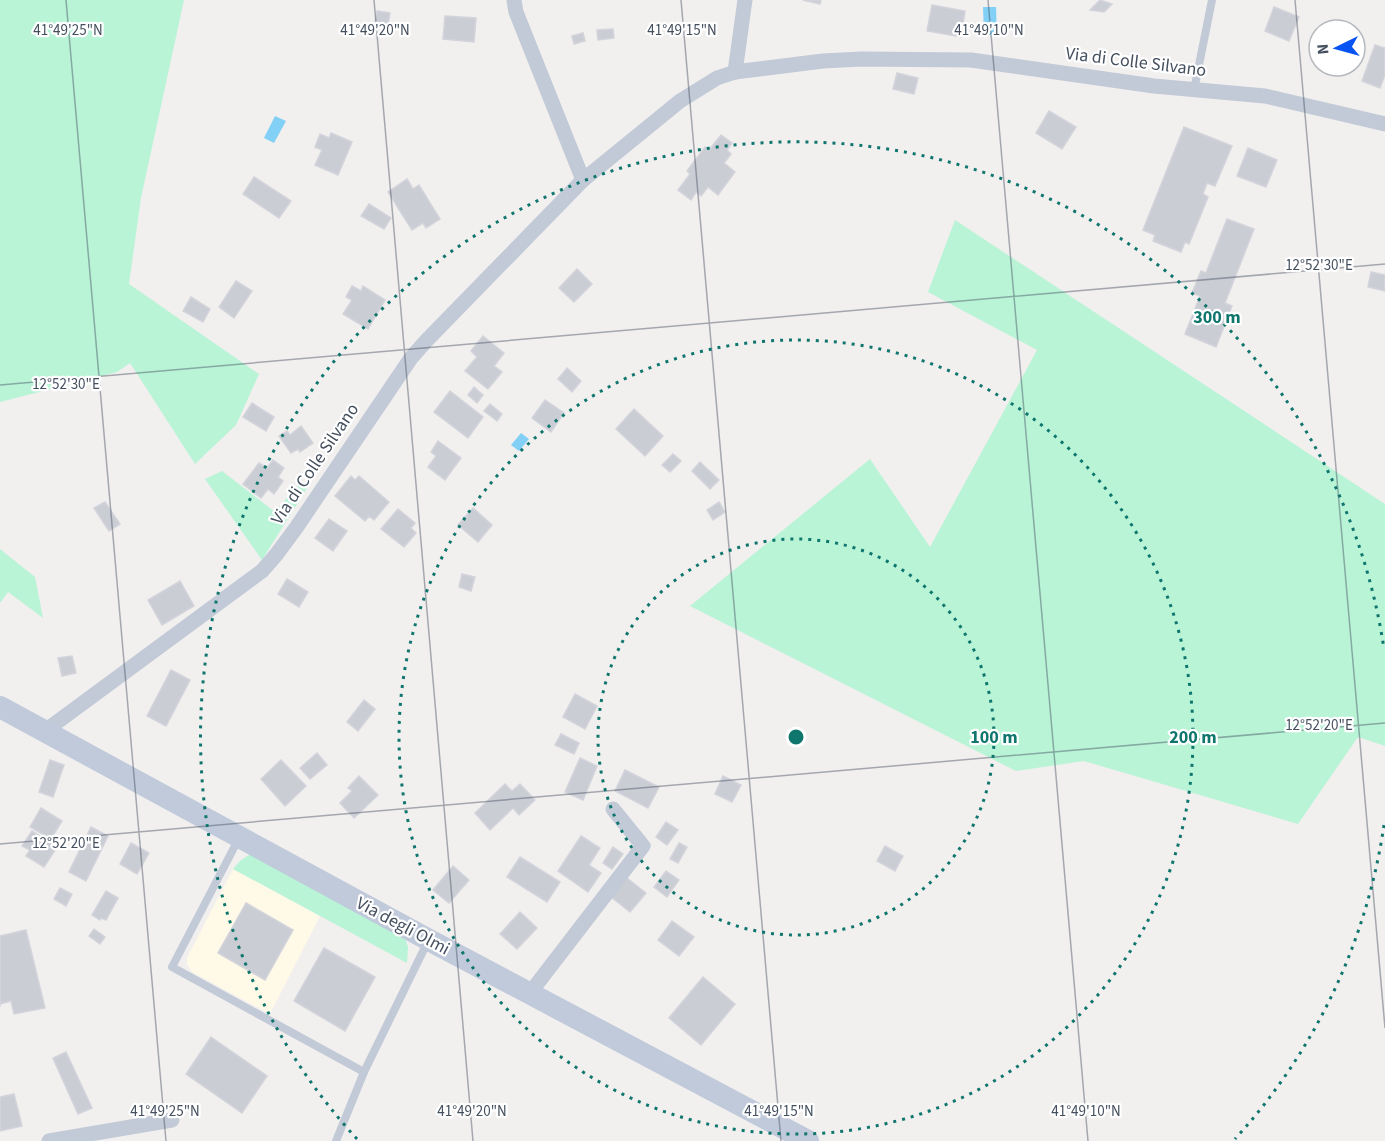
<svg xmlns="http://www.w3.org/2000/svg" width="1385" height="1141" viewBox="0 0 1385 1141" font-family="'Source Sans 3',sans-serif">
<rect width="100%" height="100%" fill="#f2efef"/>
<polygon fill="#fefae7" points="233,869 320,916 270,1014 192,972 187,964 187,958"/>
<g fill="#b9f4d7">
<polygon points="0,0 184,0 141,198 129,284 259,374 236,425 195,464 130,363 117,372 0,402"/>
<polygon points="955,220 1385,504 1385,746 1358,737 1298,824 1084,761 1016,771 690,606 870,459 930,547 1037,350 928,292"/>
<polygon points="222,471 275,512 300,483 307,488 262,560 205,479"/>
<polygon points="0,549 35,577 43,618 8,592 0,603"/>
<polygon points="249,855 256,855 404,935 408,947 407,963 233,869 241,860"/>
</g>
<g fill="#82d0f5">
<polygon points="996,7 997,35 984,35 983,7"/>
<polygon points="275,116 286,121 274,143 264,138"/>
<polygon points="521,433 529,439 519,451 511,445"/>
</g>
<g fill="#cbcdd5" stroke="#d3d4db" stroke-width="1.5">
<polygon points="803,0 821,0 820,4"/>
<polygon points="1100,0 1112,4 1104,12 1090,10"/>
<polygon points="932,5 965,11 961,37 927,31"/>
<polygon points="1274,7 1299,17 1289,41 1265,31"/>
<polygon points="377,11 390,13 388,25 375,23"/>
<polygon points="445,16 476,18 474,42 443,39"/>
<polygon points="613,29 614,38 598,40 597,30"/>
<polygon points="583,33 585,41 574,44 572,36"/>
<polygon points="1375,45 1385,48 1385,75 1380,88 1362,81"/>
<polygon points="897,73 918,78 914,94 893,89"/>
<polygon points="1049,111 1076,127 1062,149 1036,133"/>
<polygon points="1184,127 1232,146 1215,186 1207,183 1203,194 1208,197 1189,244 1185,242 1181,252 1153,241 1155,235 1143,230"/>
<polygon points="331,133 352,142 338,175 315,165 322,150 315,147 320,134 329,138"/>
<polygon points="721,135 732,143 727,150 731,154 724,163 735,172 718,195 708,187 701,196 696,192 691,200 678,190 690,174 687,171 705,147 709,150"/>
<polygon points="1248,148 1277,160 1266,187 1237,176"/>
<polygon points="254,177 291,201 279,218 243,194"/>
<polygon points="407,179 413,189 419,185 440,219 426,228 423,223 412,230 388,192"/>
<polygon points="369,204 391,218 384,229 361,216"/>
<polygon points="1227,219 1254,229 1225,303 1232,306 1216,347 1185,334 1200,296 1192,293 1201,271 1206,273"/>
<polygon points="577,269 592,284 574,302 559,288"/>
<polygon points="1371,272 1385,275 1385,291 1368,287"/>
<polygon points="236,281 252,291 234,318 219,307"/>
<polygon points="352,286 361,291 363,286 385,300 368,329 343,314 352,300 346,297"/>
<polygon points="191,297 210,309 203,322 183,311"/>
<polygon points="483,336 504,353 494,366 502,372 488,389 465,371 477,357 471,351"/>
<polygon points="567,368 581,381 572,392 558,379"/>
<polygon points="474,387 483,395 477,403 468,395"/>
<polygon points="450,391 483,417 468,438 434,412"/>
<polygon points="545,400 564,413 551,432 532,418"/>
<polygon points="252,403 274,417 266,431 243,417"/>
<polygon points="490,404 502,414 497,421 484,411"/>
<polygon points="634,409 663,436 645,456 616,429"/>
<polygon points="301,426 313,443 300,452 298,449 291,453 279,436 287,431 290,435"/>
<polygon points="438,441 461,458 445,480 428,467 436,456 431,452"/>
<polygon points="673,454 681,461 670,472 662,465"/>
<polygon points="273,460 284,468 278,477 283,481 274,494 268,489 261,498 243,484 259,463 267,468"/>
<polygon points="700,462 719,480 710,489 692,471"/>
<polygon points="351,476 355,480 359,476 389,502 374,520 369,516 365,521 335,496"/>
<polygon points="105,502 120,524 109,531 94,508"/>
<polygon points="719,502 725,512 713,520 707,510"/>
<polygon points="473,508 492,525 478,542 458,525"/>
<polygon points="398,509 415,523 411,528 416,533 404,547 381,529"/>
<polygon points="329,519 347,531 333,551 315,538"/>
<polygon points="462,574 475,577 471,591 459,587"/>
<polygon points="287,579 308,592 299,607 278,594"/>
<polygon points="180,581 194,606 162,625 148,600"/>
<polygon points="72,656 76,673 62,676 58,658"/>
<polygon points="171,670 190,680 166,726 147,716"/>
<polygon points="575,694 597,706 585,729 563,717"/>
<polygon points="364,700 375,709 358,731 347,722"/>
<polygon points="561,734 579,743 574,754 555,745"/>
<polygon points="317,753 327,765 310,779 300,768"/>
<polygon points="580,758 597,766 583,800 565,792"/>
<polygon points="50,760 64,765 53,797 39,792"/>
<polygon points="281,760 306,786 285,806 261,779"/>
<polygon points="625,770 659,787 648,808 615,791"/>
<polygon points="359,776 378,795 354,818 340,803 352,791 348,788"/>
<polygon points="723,776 741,785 732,802 715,794"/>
<polygon points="505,784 512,791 520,784 535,800 519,815 513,808 490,830 475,813"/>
<polygon points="41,808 62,821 51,839 30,827"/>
<polygon points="666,822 678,830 667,845 656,837"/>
<polygon points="91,827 108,836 86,881 69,872"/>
<polygon points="32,831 57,847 44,867 26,856 30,850 22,846"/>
<polygon points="581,836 600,848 589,865 601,873 588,892 558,871"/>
<polygon points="131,843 149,853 137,874 120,864"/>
<polygon points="679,843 687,847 678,863 670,859"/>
<polygon points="885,846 903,856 895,871 877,861"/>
<polygon points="613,847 623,854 612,869 603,863"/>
<polygon points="520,857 560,882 547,902 507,877"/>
<polygon points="453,866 469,880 449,903 433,890"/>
<polygon points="666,871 679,880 667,897 654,887"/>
<polygon points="627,878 646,893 630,912 611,897"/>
<polygon points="60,888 72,894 66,906 54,899"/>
<polygon points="106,891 118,898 106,920 101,918 100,920 92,915"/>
<polygon points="246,903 293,930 265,980 218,953"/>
<polygon points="520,912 537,928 517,949 500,934"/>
<polygon points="672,921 694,937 679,956 658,940"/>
<polygon points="94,929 105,937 100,944 89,936"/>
<polygon points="26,930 45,1008 14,1014 11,1001 0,1004 0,1007 0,936"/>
<polygon points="324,948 375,977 345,1031 294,1001"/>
<polygon points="703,977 735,1004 701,1045 669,1018"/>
<polygon points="211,1037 267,1076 242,1113 186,1074"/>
<polygon points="66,1052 92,1108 78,1114 53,1058"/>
<polygon points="14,1094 22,1126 0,1131 0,1097"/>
</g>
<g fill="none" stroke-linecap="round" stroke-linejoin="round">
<g stroke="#c1cad6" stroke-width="8">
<polyline points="1194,90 1212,0"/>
<polyline points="239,838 172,967 364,1072"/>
<polyline points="336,1141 364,1072 428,941"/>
</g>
<g stroke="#c1cad6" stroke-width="15">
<polyline points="514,0 516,12 583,180"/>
<polyline points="735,72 745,0"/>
<polyline points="45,731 262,571 276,555 296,528 411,358 427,340 583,180 680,101 717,78 735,72 823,61 861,59 971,60 1154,86 1265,96 1385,124"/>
<polyline points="530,993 643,846 613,809"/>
<polyline points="49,1141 172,1120"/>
</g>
<polyline stroke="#c0cada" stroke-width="22" points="0,707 429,940 808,1141"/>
</g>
<path fill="none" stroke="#45505f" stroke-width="1.5" stroke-opacity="0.45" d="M66,0L166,1141M374,0L473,1141M681,0L781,1141M988,0L1088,1141M1295,0L1385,1028M0,385L1385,264M0,844L1385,723"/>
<g fill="none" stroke="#0f766e" stroke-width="3" stroke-dasharray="3 6">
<circle cx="796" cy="737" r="198"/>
<circle cx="796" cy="737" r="397"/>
<path d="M1384 825A595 595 0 0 1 1235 1139M357 1139A595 595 0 1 1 1384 649"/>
</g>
<g text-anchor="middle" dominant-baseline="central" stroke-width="4.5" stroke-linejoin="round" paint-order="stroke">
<g font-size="18" fill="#45505f" stroke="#fff">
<text transform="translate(1136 62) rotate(7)">Via di Colle Silvano</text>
<text transform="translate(315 464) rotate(-56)">Via di Colle Silvano</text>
<text transform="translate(403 926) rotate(28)">Via degli Olmi</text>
</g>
</g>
<g font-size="15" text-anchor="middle" fill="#45505f" stroke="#fff" stroke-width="4.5" stroke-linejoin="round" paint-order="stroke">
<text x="68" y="35">41°49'25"N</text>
<text x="375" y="35">41°49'20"N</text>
<text x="682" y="35">41°49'15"N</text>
<text x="989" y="35">41°49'10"N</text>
<text x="1319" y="270">12°52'30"E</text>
<text x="66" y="389">12°52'30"E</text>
<text x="1319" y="730">12°52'20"E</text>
<text x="66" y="848">12°52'20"E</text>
<text x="165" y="1116">41°49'25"N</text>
<text x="472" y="1116">41°49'20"N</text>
<text x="779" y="1116">41°49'15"N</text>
<text x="1086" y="1116">41°49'10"N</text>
</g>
<circle cx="796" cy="737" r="9" fill="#0f766e" stroke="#fff" stroke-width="3"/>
<g font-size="18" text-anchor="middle" font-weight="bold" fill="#0f766e" stroke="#fff" stroke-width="4.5" stroke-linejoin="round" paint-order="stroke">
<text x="1217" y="323">300 m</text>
<text x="994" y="743">100 m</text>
<text x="1193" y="743">200 m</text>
</g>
<g transform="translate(1337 48) rotate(265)"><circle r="28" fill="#ffffff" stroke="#b5b9bf" stroke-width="1.5"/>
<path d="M0-4.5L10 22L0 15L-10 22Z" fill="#0753f4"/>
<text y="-9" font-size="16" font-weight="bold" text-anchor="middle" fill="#45505f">N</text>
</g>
</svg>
